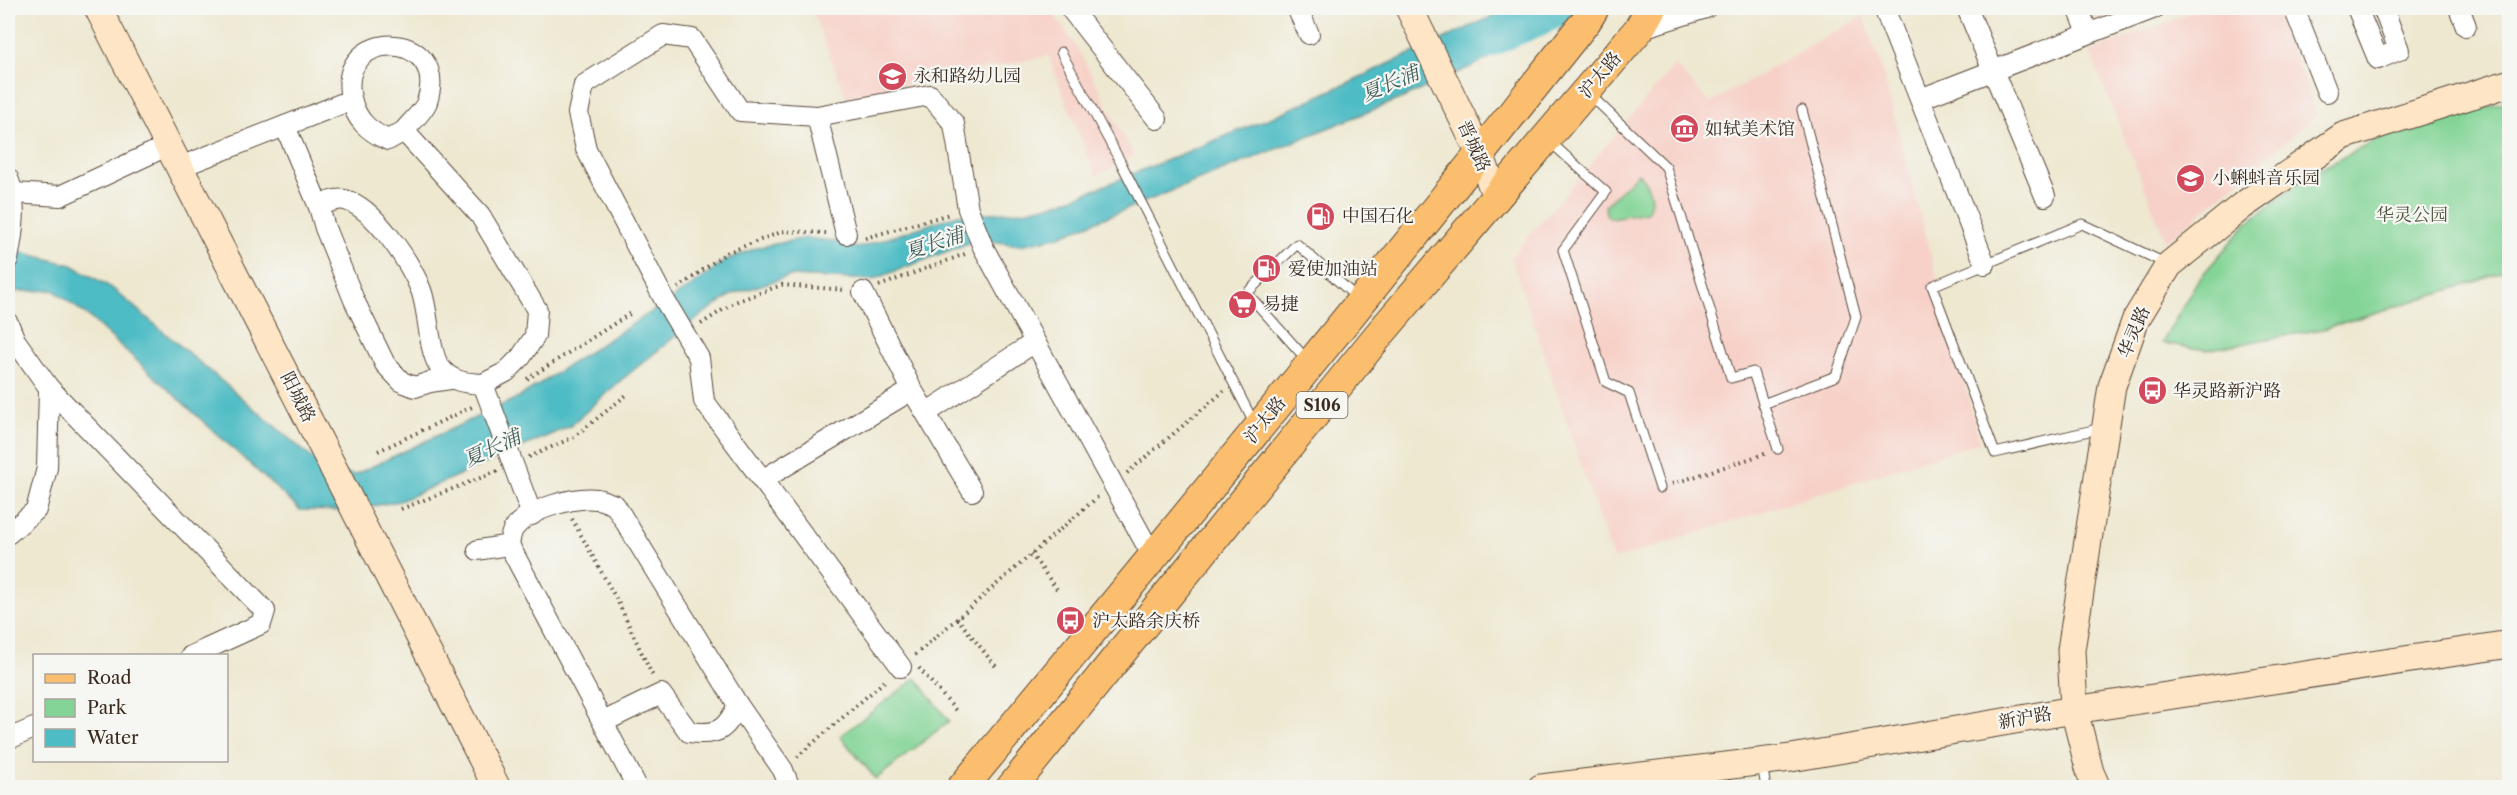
<svg xmlns="http://www.w3.org/2000/svg" width="2517" height="795" viewBox="0 0 2517 795" font-family="'Libre Caslon Text','Noto Serif SC',serif">
<rect width="100%" height="100%" fill="#f6f6f2"/>
<filter id="ink" filterUnits="userSpaceOnUse"><feTurbulence type="fractalNoise" baseFrequency=".0167" numOctaves="2"/><feDisplacementMap in="SourceGraphic" scale="12" xChannelSelector="R" yChannelSelector="G"/><feConvolveMatrix kernelMatrix="1 2 1 2 8 2 1 2 1" color-interpolation-filters="sRGB"/></filter>
<filter id="wash" filterUnits="userSpaceOnUse"><feTurbulence type="fractalNoise" baseFrequency=".008" numOctaves="4" result="noise"/><feDisplacementMap in="SourceGraphic" scale="24" xChannelSelector="R" yChannelSelector="G"/><feGaussianBlur stdDeviation="1.35" result="paint"/><feColorMatrix in="noise" values="0 0 0 0 0 0 0 0 0 0 0 0 0 0 0 0 0 1.4 0 .05"/><feComposite in="paint" operator="in"/></filter>
<g filter="url(#wash)">
<rect width="100%" height="100%" fill="#eee8d0"/>
<g fill="#f7d1c8">
<polygon points="811,8 1049,8 1078,49 1134,156 1096,176 1048,56 846,97"/>
<polygon points="1448,8 1473,8 1454,19"/>
<polygon points="2203,8 2277,8 2317,115 2166,242 2090,52"/>
<polygon points="1863,16 1880,62 1980,442 1613,560 1511,257 1675,65 1710,103"/>
</g>
<g fill="#83d496" stroke="#5f7f5a" stroke-width="1.5">
<polygon points="2509,101 2509,268 2481,280 2323,329 2206,350 2162,343 2198,280 2247,223 2306,177 2377,139"/>
<path d="M1638,173C1648,184 1656,197 1647,212L1610,218L1606,214L1605,206Z"/>
<polygon points="916,678 949,721 876,779 840,736"/>
</g>
<polygon fill="#4dbcc4" stroke="#447371" stroke-width="1.5" points="1511,8 1525,8 1488,59 1405,97 1057,237 1020,245 990,241 971,242 872,280 790,276 733,294 703,314 620,381 570,426 400,501 344,511 300,510 88,316 53,290 8,292 8,249 72,265 112,288 325,469 354,475 519,397 687,289 726,260 759,247 806,238 833,241 858,248 957,215 1023,211 1055,204 1091,191 1275,116"/>
<g fill="none" stroke-linecap="round" stroke-linejoin="round">
<polyline stroke="#4dbcc4" stroke-width="36" points="1466,49 1561,8"/>
</g>
</g>
<g filter="url(#ink)">
<g fill="none" stroke-linecap="round" stroke-linejoin="round">
<defs>
<g id="lane">
<polyline points="1061,52 1121,163 1255,425"/>
<polyline points="1588,93 1666,167 1731,378 1753,372 1778,449"/>
<polyline points="1548,140 1606,192 1563,250 1606,382 1629,393 1660,488"/>
<polyline points="1307,360 1247,293 1297,244 1357,298"/>
<polyline points="1763,404 1836,376 1856,317 1802,110"/>
<polyline points="2102,428 1995,453 1932,286 2082,224 2167,264"/>
<polyline points="1762,764 1766,788"/>
</g>
<g id="street">
<polyline points="1070,8 1157,119"/>
<polyline points="1297,8 1309,34"/>
<polyline points="1884,8 1985,264"/>
<polyline points="1967,8 2045,196"/>
<polyline points="2078,8 2088,33"/>
<polyline points="2294,8 2327,92"/>
<polyline points="2357,8 2378,59 2399,50 2383,8"/>
<polyline points="2459,8 2466,26"/>
<polyline points="1639,29 1706,8"/>
<polyline points="1920,99 2155,8"/>
<polyline points="817,116 846,234"/>
<polyline points="285,126 319,207"/>
<path d="M404,131L388,140C368,131 356,120 351,98C335,27 451,28 427,102C423,112 411,122 404,131L480,215L537,310L535,336L521,357L506,372L483,384L532,515"/>
<polyline points="180,167 351,100"/>
<path d="M8,178C18,203 13,233 8,259"/>
<polyline points="8,196 14,193 60,196 169,145"/>
<polyline points="863,292 912,390 972,491"/>
<polyline points="8,323 15,340 49,388 47,468 36,510 8,534"/>
<path d="M450,379L430,382L415,387L402,382L385,364L354,300L325,228L319,207C328,202 336,198 345,200C374,207 411,264 421,290C429,311 428,349 439,366C450,382 465,383 483,384"/>
<polyline points="49,388 265,611 261,624 191,656"/>
<polyline points="762,480 912,390 926,413 1035,342"/>
<polyline points="478,550 509,545"/>
<polyline points="901,667 704,401 699,358 664,299 586,149 578,113 584,85 663,35 692,39 740,111 817,116 930,95 954,124 968,209 983,247 1153,557"/>
<path d="M603,722L661,694L689,732C718,736 726,730 738,705"/>
<polyline points="8,737 11,738 34,728"/>
<path d="M635,783L509,545C510,540 511,531 515,527C529,509 575,496 597,499C603,500 609,503 615,505L738,705L783,770L790,788"/>
</g>
<g id="secondary">
<polyline points="98,8 497,788"/>
<polyline points="1409,8 1480,154 1496,197"/>
<polyline points="1541,788 1791,758 2074,710 2510,644"/>
<polyline points="2097,788 2090,772 2074,710 2071,650 2112,386 2136,319 2169,265 2242,206 2343,136 2510,83"/>
</g>
<g id="primary">
<path d="M962,788C1173,534 1381,279 1586,21L1594,8"/>
<polyline points="1011,788 1378,336 1639,29 1651,8"/>
</g>
</defs>
<use href="#lane" stroke="#564639" stroke-width="11"/>
<use href="#street" stroke="#564639" stroke-width="22"/>
<use href="#secondary" stroke="#564639" stroke-width="29"/>
<use href="#primary" stroke="#564639" stroke-width="32"/>
<g stroke="#564639" stroke-width="4" stroke-dasharray="1.5 4.5" stroke-linecap="butt">
<polyline points="865,238 950,214"/>
<polyline points="879,286 965,254"/>
<polyline points="678,288 726,253 784,231 826,233"/>
<polyline points="701,324 735,302 782,285 846,290"/>
<polyline points="527,379 631,313"/>
<polyline points="378,451 472,407"/>
<polyline points="529,457 574,437 629,393"/>
<polyline points="1127,473 1224,391"/>
<polyline points="1672,484 1767,453"/>
<polyline points="401,509 498,471"/>
<polyline points="572,519 618,602 653,677"/>
<polyline points="1031,554 1059,592"/>
<polyline points="957,618 997,668"/>
<polyline points="915,655 1100,495"/>
<polyline points="919,668 958,713"/>
<polyline points="797,757 887,679"/>
</g>
<use href="#lane" stroke="#fff" stroke-width="9"/>
<use href="#street" stroke="#fff" stroke-width="20"/>
<use href="#secondary" stroke="#fde5c5" stroke-width="27"/>
<use href="#primary" stroke="#fbbe6e" stroke-width="30"/>
</g>
</g>
<defs>
<symbol id="school-disc" viewBox="-11 -11 22 22"><circle r="9.5" fill="#d1495b" stroke="#f6f6f2"/><path d="M0-5L7-2L0 1L-7-2ZM-4 1L0 2.5L4 1V4Q0 6-4 4Z" fill="#fff"/></symbol>
<symbol id="museum-disc" viewBox="-11 -11 22 22"><circle r="9.5" fill="#d1495b" stroke="#f6f6f2"/><path d="M0-6L6-3V-2H-6V-3ZM-5-1h2V3h-2ZM-1-1h2V3h-2ZM3-1h2V3H3ZM-6 4H6V6H-6Z" fill="#fff"/></symbol>
<symbol id="fuel-disc" viewBox="-11 -11 22 22"><circle r="9.5" fill="#d1495b" stroke="#f6f6f2"/><path d="M-5.5-6h7V0h2V4h1.3V-2.5L3-4.5l.8-.8L6-3V5H2.5V1h-1V6h-7ZM-4.2-4.7v3.2H.2V-4.7Z" fill="#fff"/></symbol>
<symbol id="supermarket-disc" viewBox="-11 -11 22 22"><circle r="9.5" fill="#d1495b" stroke="#f6f6f2"/><path d="M-6-5.5h2.5l.6 2H6L4.5 2H-2.5L-4.4-4H-6ZM-1.5 3.2a1.3 1.3 0 1 0 .1 0ZM3 3.2a1.3 1.3 0 1 0 .1 0Z" fill="#fff"/></symbol>
<symbol id="bus-disc" viewBox="-11 -11 22 22"><circle r="9.5" fill="#d1495b" stroke="#f6f6f2"/><path d="M-5-6H5V4H4V6H2V4H-2V6H-4V4H-5ZM-3.5-4V0h7V-4ZM-3.5 1.2v1.5H-2V1.2ZM2 1.2v1.5H3.5V1.2Z" fill="#fff"/></symbol>
</defs>
<g fill-rule="evenodd">
<use href="#school-disc" x="876" y="60" width="33" height="33"/>
<use href="#museum-disc" x="1668" y="112" width="33" height="33"/>
<use href="#school-disc" x="2174" y="162" width="33" height="33"/>
<use href="#fuel-disc" x="1304" y="200" width="33" height="33"/>
<use href="#fuel-disc" x="1250" y="252" width="33" height="33"/>
<use href="#supermarket-disc" x="1226" y="288" width="33" height="33"/>
<use href="#bus-disc" x="2136" y="374" width="33" height="33"/>
<use href="#bus-disc" x="1054" y="604" width="33" height="33"/>
</g>
<g text-anchor="middle" dominant-baseline="central" stroke-width="4.5" stroke-linejoin="round" paint-order="stroke">
<rect fill="#f6f6f2" stroke="#73675e" stroke-width="1.5" x="1296.5" y="392" width="51" height="26" rx="4.5"/>
<g font-size="16" font-weight="bold" fill="#3b2a1e">
<text x="1322" y="405">S106</text>
</g>
<g font-size="18" fill="#3b2a1e" stroke="#f6f6f2">
<text transform="translate(1600 75) rotate(-50)">沪太路</text>
<text transform="translate(1474 146) rotate(66)">晋城路</text>
<text transform="translate(2134 332) rotate(-67)">华灵路</text>
<text transform="translate(298 397) rotate(63)">阳城路</text>
<text transform="translate(1265 420) rotate(-51)">沪太路</text>
<text transform="translate(2025 718) rotate(-10)">新沪路</text>
</g>
<g font-size="18" fill="#3b2a1e" stroke="#f6f6f2" text-anchor="start">
<text x="913" y="76">永和路幼儿园</text>
<text x="1705" y="129">如轼美术馆</text>
<text x="2212" y="178">小蝌蚪音乐园</text>
<text x="1342" y="216">中国石化</text>
<text x="1288" y="269">爱使加油站</text>
<text x="1263" y="304">易捷</text>
<text x="2173" y="391">华灵路新沪路</text>
<text x="1092" y="621">沪太路余庆桥</text>
</g>
<g font-size="18" fill="#4d543c" stroke="#f6f6f2">
<text x="2412" y="215">华灵公园</text>
</g>
<g font-size="20" font-style="italic" fill="#415d58" stroke="#f6f6f2">
<text transform="translate(1390 83) rotate(-23)">夏长浦</text>
<text transform="translate(934 243) rotate(-18)">夏长浦</text>
<text transform="translate(492 448) rotate(-25)">夏长浦</text>
</g>
</g>
<rect width="2517" height="795" fill="none" stroke="#f6f6f2" stroke-width="30"/>
<rect x="33" y="654" width="195" height="108" fill="#f6f6f2" stroke="#aba49d" stroke-width="1.5"/>
<rect x="45" y="674" width="30" height="9" fill="#fbbe6e" stroke="#aba49d" stroke-width="1.5"/>
<text x="87" y="684" font-size="18" fill="#3b2a1e">Road</text>
<rect x="45" y="699" width="30" height="18" fill="#83d496" stroke="#aba49d" stroke-width="1.5"/>
<text x="87" y="714" font-size="18" fill="#3b2a1e">Park</text>
<rect x="45" y="729" width="30" height="18" fill="#4dbcc4" stroke="#aba49d" stroke-width="1.5"/>
<text x="87" y="744" font-size="18" fill="#3b2a1e">Water</text>
</svg>
